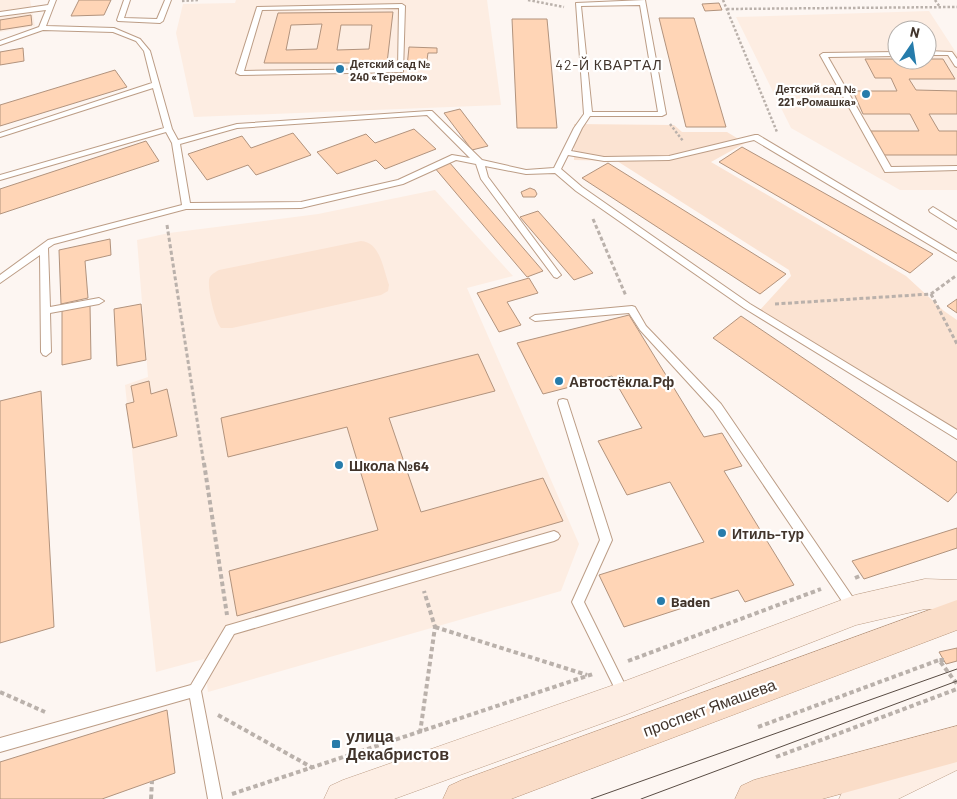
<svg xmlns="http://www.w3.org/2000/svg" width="957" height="799" viewBox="0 0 957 799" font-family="Barlow,sans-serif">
<rect width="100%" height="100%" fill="#fdf6f2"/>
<g fill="#fdede2" fill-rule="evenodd">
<polygon points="0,0 30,0 35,26 0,32"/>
<polygon points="236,0 487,0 501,105 194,117 176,33 183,4 235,3"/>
<path d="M929,11L957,54V190H900L791,128L736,17ZM897,30H927V60H897Z"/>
<polygon points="435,190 513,276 467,288 579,544 561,591 208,692 204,659 156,672 125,385 148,377 137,240 169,233 318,214"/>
</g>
<g fill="#fbe3d2">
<polygon points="574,124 674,125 682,132 727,132 745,143 711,162 906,276 944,311 957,320 957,430 760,310 791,276 789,270 617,161 574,160"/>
<path d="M361,241C380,242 383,268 389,285L388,291L381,295L232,328H221C215,321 208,291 209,281C209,275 214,273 219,270Z"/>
</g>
<g fill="#ffd5b6" stroke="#b2937d" fill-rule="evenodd">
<polygon points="79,0 111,0 104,15 71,16"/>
<polygon points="719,3 722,10 705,11 702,4"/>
<path d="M393,12L387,63H264L278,13ZM322,24L317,49L286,50L291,25ZM341,25H372L369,49L337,50Z"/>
<polygon points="31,15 32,25 0,30 0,20"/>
<polygon points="659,18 694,18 726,127 686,127"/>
<polygon points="512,19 547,19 557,128 517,128"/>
<polygon points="409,47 437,48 437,53 428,53 426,67 407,67"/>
<polygon points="23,48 24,61 0,65 0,52"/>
<polygon points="865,59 943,59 955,79 909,79 916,90 957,91 957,114 929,114 939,131 957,131 957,155 882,155 871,131 919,131 910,114 863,114 853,91 897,91 891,78 875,78"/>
<polygon points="115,70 127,87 0,126 0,105"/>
<polygon points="460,109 488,146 472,150 444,113"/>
<polygon points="414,129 436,149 385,169 376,160 337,174 317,152 366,134 375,143"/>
<polygon points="293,133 311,155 256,175 248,165 207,180 188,154 242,136 251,148"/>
<polygon points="146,141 159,161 0,214 0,189"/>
<polygon points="742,147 808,184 933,254 910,273 719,162"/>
<polygon points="449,162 543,271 527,277 434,167"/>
<polygon points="608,163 786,274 760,294 582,178"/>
<polygon points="530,188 535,190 537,194 535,197 523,197 521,192"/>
<polygon points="538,211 593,273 574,280 520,217"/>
<polygon points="110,239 111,255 85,261 88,298 61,304 59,250"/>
<polygon points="529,278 538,293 507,302 521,325 499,332 477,293"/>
<polygon points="957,299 957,313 947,306"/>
<polygon points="141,304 146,360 117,366 114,309"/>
<polygon points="90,305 91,359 62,365 62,311"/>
<polygon points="629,315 704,437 722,433 742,466 724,471 794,585 745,602 738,590 624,627 599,575 704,542 670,482 627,495 598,441 642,428 612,376 543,394 517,343"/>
<polygon points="741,316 957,462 957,492 948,502 713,338"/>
<polygon points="478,354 495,391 389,418 421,512 543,478 563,521 237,616 229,571 378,530 347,427 228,457 221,418"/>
<polygon points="149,381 151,394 167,389 177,436 133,448 126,404 134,402 131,386"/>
<polygon points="41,391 54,627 0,643 0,401"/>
<polygon points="957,528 957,548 864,579 852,561"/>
<polygon points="957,648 957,661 946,664 939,652"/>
<polygon points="167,710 175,773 102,799 0,799 0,762"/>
</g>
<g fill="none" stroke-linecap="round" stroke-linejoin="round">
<defs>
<g id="service">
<path d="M50,0H56L46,26L114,28L140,39L150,51L172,129L178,140L237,124L429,111H432L482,160L526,170L554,168L574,128L584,114L576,3L645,0L666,114L662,116H590L582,128L571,151L604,157L669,156L755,135H758L957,254V261L754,140L669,160L604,161L568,155L561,169L582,187L750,304L957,430V439L744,308L576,191L555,173L526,174L485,166L488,177L561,275L557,278L554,277L481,179L476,164L456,160L403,184L301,208L186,209L54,244L48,248L50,307L99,298L104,301L99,304L50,313L51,352L46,356L43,355L41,352L40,255L0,283V275L48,240L182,205L172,143L166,132L0,180V175L164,128L153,88L0,137V133L152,83L144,51L136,41L113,32L43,30L0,45V41L39,27L46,10L0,16V12L48,5ZM640,5L658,112H592L581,6ZM427,115L470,158L452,155L398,180L301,202L190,203L180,144L237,128Z"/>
<polygon points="124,0 130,0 124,18 157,19 165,0 171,0 163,21 160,23 118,21 117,20"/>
<path d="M402,4L405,6L403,72L240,75L236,73L257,7ZM399,8L398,69L244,71L262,10Z"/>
<polygon points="927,51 952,52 957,59 957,67 955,66 948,55 927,55"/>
<polygon points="897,52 897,56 828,57 891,167 957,166 957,170 885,172 820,55 823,53"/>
<polygon points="933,207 957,222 957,229 930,212 929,210"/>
<polygon points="632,306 635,307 646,326 721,404 858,605 860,609 858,613 854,614 850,613 713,410 640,330 629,313 535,321 530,318 535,315"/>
<polygon points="563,399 567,400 568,403 612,540 584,602 630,695 628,699 624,701 620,699 572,602 600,540 558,403 559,400"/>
<polygon points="554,531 558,533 560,536 558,539 554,541 234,634 201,691 222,799 208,799 190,698 0,752 0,738 191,685 226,626"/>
</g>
<g id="secondary">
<polygon points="925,579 957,580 957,610 925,609 856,625 625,715 394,799 324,799 330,786 343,780 625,681 855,595"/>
<polygon points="957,733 957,770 898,799 839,799 845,786"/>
</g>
<g id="primary">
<polygon points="957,600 957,630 511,799 443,799 449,786 462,780"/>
<polygon points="957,726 957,762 822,799 735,799 741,786 754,780"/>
</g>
</defs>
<use href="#service" stroke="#bc9d86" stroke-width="2"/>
<use href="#secondary" stroke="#bc9d86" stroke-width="1"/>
<use href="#primary" stroke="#b7947a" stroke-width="1"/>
<g stroke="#bab1ab" stroke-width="2.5" stroke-dasharray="2.5 2" stroke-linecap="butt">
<polyline points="528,0 564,7"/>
<polyline points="723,0 777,132"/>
<polyline points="935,0 940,7"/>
<polyline points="182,1 199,0"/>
<polyline points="727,9 957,7"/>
<polyline points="670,124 683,141"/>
</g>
<g stroke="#bab1ab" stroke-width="3" stroke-dasharray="4 2.5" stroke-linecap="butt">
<polyline points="593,219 626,296"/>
<polyline points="167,225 204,465"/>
<polyline points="931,294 957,344"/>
<polyline points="775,304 931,294 957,275"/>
</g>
<g stroke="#bab1ab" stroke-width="4" stroke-dasharray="4.5 3" stroke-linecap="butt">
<polyline points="204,463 227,615"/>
<polyline points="855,578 862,575"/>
<polyline points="435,627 587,675"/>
<polyline points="944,660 939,660 957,684"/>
<polyline points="628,661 821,589"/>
<polyline points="0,692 45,712"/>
<polyline points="218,715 313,768"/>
<polyline points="758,727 939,660"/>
<polyline points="420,733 435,627 424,591"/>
<polyline points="776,757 957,689"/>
<polyline points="232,794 593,674"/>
<polyline points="151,799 152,781"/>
</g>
<use href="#service" fill="#fff" fill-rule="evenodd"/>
<use href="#secondary" fill="#fdeee4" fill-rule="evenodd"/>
<use href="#primary" fill="#faddc8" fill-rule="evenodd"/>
<g stroke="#594c44" stroke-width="1">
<polyline points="591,799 957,669"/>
<polyline points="641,799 957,681"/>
</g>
</g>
<g fill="#267cab" stroke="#fff" stroke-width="2">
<circle cx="340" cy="69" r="5"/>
<circle cx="866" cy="94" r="5"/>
<circle cx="559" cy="381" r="5"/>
<circle cx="339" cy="465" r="5"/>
<circle cx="722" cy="533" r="5"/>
<circle cx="661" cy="601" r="5"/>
<rect x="331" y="739" width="10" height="10" rx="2.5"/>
</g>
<g text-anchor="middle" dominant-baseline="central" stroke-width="4.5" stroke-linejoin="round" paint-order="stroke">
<g font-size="11" font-weight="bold" fill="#41342b" stroke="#fff" text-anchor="start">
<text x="350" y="63">Детский сад №<tspan x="350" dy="13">240 «Теремок»</tspan></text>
<text x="856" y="88" text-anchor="end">Детский сад №<tspan x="856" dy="13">221 «Ромашка»</tspan></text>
</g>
<g font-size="14" letter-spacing="1" fill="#41342b" stroke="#fff">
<text x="609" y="64">42-Й КВАРТАЛ</text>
</g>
<g font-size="14" font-weight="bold" fill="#41342b" stroke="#fff" text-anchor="start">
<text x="569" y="381">Автостёкла.Рф</text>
<text x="349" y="465">Школа №64</text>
<text x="732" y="533">Итиль-тур</text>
<text x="671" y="601">Baden</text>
</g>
<g font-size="16" fill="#41342b" stroke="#fff">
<text transform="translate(709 707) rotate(-20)">проспект Ямашева</text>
</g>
<g font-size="16" font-weight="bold" fill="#41342b" stroke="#fff" text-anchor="start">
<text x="346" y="735">улица<tspan x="346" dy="18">Декабристов</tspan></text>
</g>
</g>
<g transform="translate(912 45) rotate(13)"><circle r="24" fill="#ffffff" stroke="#b3aeaa"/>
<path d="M0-4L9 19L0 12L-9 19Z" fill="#267cab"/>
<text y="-8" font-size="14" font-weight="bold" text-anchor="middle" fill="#41342b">N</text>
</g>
</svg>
